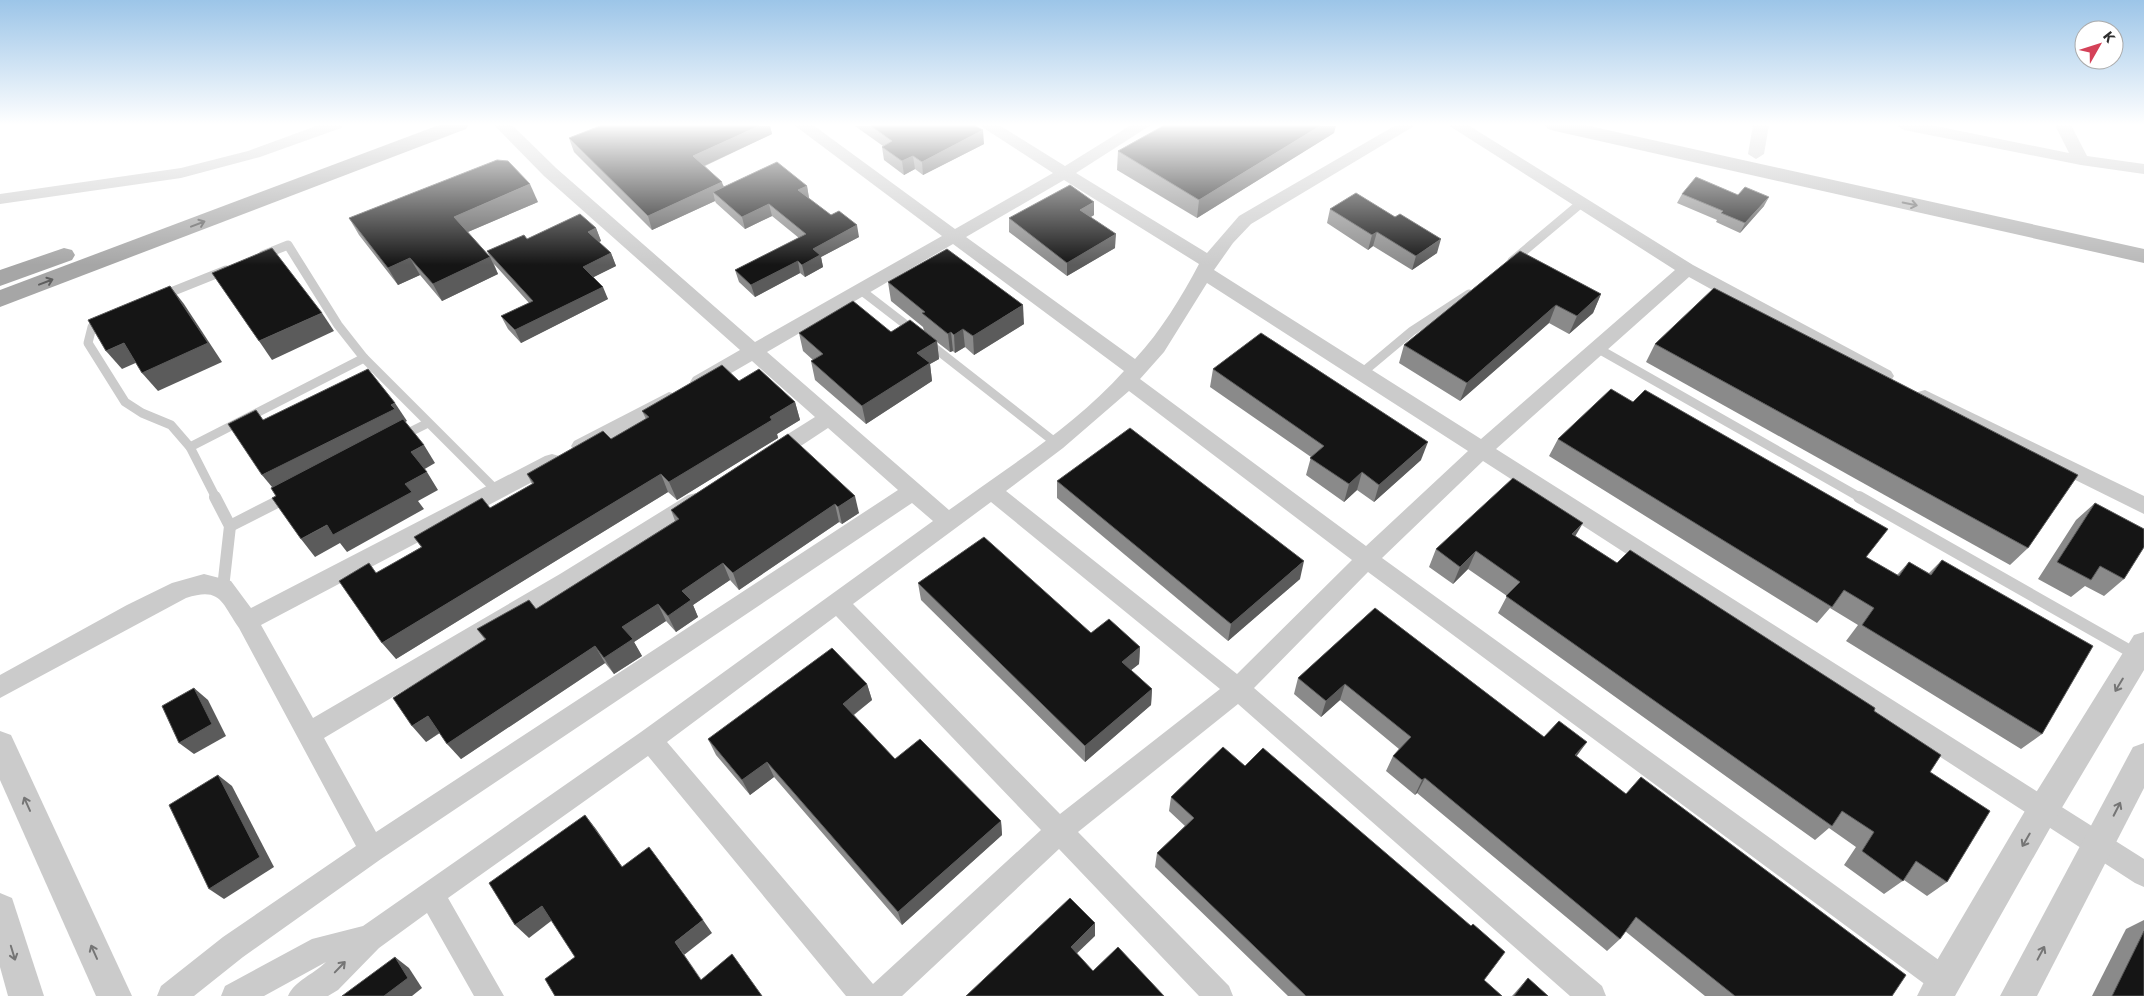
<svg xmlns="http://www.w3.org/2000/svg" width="2144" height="996" viewBox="0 0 2144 996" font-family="Jost,sans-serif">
<rect width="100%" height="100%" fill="#fff"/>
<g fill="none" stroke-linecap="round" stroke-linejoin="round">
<g stroke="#cbcbcb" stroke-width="9">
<polyline points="263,255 288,245 338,325 364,358 497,491"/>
<polyline points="1512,261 1580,204"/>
<polyline points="862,291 914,331"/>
<polyline points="161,296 226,270"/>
<polyline points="101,320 92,327 88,343 125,402 142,413 171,425 190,447 216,498"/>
<polyline points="927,342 1056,443"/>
<polyline points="1597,348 1861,498"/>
<polyline points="1363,372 1412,331 1469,294"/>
<polyline points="400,437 428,423"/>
<polyline points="190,447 364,358"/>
<polyline points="284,498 288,496"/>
</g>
<g stroke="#cbcbcb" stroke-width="12">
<polyline points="215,497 230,526 223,588"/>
<polyline points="1859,497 2137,655"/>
<polyline points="230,526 287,497"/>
</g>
<g fill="#cbcbcb" fill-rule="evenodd">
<polygon points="319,125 343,125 341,128 260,157 181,178 0,204 0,194 181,168 248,151"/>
<path d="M494,125H512L556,168L755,342L942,236L794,125H813L955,229L1053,173L979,125H999L1065,166L1131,125H1151L1076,173L1207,253L1239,216L1396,125H1416L1251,224L1233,243L1214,270L1481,439L1675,270L1448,125H1468L1693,265L1891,371L1894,376L1891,381L1884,383L1877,381L1689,277L1496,449L2144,859V887L2135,883L1483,461L1382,558L1954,971L1958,981L1954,991L1944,995L1934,991L1368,572L1254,688L1602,986L1606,996H1570L1238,704L1078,832L1229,986L1233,996H1199L1059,849L902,996H846L648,756L448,898L504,996H474L427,913L379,948L338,990L328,996H288C295,980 313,975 326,962L264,996H221L225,986L312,939L363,926L641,732L933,521L912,503L381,859L243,957L194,996H157L161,986L223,937L356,846L239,628C221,602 221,587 186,598L0,698V675L127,605L172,583L204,574L231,581L251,608L545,456L552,454L559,456L562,462L559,468L261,625L313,718L560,574L688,495L696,493L704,495L707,501L704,507L576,588L324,738L376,832L898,490L828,428L778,461L771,463L764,461L761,455L764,449L815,417L752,361L707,387L700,389L693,387L690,382L693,377L740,350L544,176ZM1064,180L1199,264C1181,298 1161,331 1135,359L966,237ZM953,244L1124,371C1075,426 1008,467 949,510L767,352ZM1207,283L1468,451L1366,546L1140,379L1164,352ZM1129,391L1352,560L1237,674L1006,491L1063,448ZM991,502L1220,689L1060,814L853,604ZM836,616L1041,830L873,984L667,742Z"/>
<polygon points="1753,125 1769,125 1764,154 1756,159 1748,154"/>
<polygon points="1896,125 1931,125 2069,153 2055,125 2071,125 2087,156 2144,164 2144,174 2081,165 1904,130"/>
<polygon points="1925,390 2144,496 2144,514 1918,402 1915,397 1918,392"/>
<polygon points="669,392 676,394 679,399 676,404 588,451 581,454 574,451 571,446 574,441"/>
</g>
<g fill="#cbcbcb" fill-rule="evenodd">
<polygon points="2144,632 2144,670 2054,821 1955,996 1917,996 1923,984 2032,799 2134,635"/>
<polygon points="0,731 11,735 132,996 96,996 0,780"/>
<polygon points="2144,743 2144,788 2037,996 2000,996 2133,747"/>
<polygon points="0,893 12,898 44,996 8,996 0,967"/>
</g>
<polygon fill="#b8b8b8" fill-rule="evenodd" points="1545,125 1585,125 2144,249 2144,263 1555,131 1548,129"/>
<g fill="#a6a6a6" fill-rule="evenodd">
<polygon points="439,125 469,125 466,129 0,307 0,290"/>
<polygon points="64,248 72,250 75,255 72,260 0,286 0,270"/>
</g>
</g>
<g fill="#8a8a8a">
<polygon points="600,126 770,126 772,134 705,166 724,186 807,186 809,198 808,198 859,237 821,257 823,267 805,277 800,273 755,297 739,282 735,270 799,238 772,216 745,229 716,203 715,201 652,230 574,152 569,138"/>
<polygon points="855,126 975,126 984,144 923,175 915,169 904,175 884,160 882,147 883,146"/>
<polygon points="1334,133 1197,218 1117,170 1118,151"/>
<polygon points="1682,194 1764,206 1740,233 1716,222 1717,220 1677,203"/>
<polygon points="538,202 468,232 490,257 487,251 527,239 596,228 601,241 599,242 611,253 616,266 593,277 608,299 521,343 508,329 501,316 529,303 494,264 498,274 442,301 420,275 398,285 359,235 349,218"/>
<polygon points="1094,202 1094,215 1091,217 1115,248 1067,276 1009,232 1009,218"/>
<polygon points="1330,209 1437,253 1412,270 1373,246 1368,250 1327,223"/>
<polygon points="1520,251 1601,294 1593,313 1569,334 1549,323 1460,401 1399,363 1404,345"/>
<polygon points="888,282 1024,324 974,355 965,347 955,353 953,351 950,352 937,342 939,359 930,364 932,381 866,424 815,380 811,361 813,360 803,351 799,333 924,331 923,327 891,301"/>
<polygon points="1655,344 2028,548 2010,565 1646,362"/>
<polygon points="1213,369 1421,460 1374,502 1357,490 1344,502 1306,475 1311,457 1210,387"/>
<polygon points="739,381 795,402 800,420 777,434 778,438 677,500 668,492 396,659 377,573 421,547 414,537 490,508 532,484 527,474 611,439 646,419 642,411"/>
<polygon points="788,434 859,513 842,524 839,522 739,590 730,580 693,605 698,617 676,632 666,621 634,642 642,656 614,674 605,663 461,759 440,733 426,742 485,640 477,629 536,609 675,521 671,510"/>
<polygon points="1558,439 1866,557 1897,575 1909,562 1929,573 1942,560 2042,734 2021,749 1846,641 1858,625 1830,608 1817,623 1549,456"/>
<polygon points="1057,481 1300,579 1228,641 1057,498"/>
<polygon points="2095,503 2124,579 2104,596 2085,586 2071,597 2038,579 2076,520"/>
<polygon points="1575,536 1617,563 1874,711 1930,772 1947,882 1927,896 1904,880 1884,894 1844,865 1856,847 1829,828 1815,840 1498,613 1507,596 1468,569 1453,584 1429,567 1436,549"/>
<polygon points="918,583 1140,647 1139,664 1131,670 1152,689 1151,705 1085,762 921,600"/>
<polygon points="1375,608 1544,737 1576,756 1892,996 1705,996 1625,931 1620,939 1607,951 1417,793 1415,795 1386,771 1393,756 1399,749 1340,700 1321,717 1294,694 1298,678"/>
<polygon points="867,684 872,700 854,715 895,759 1001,821 1002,835 902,925 774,777 750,795 716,755 708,739"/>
<polygon points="1171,797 1484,980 1502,996 1288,996 1155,867 1157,853 1185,826 1169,811"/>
<polygon points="2144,920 2144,996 2092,996 2126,929"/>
<polygon points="1528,978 1548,996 1512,996"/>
</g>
<g fill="#5b5b5b">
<polygon points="759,126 770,126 772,134 697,169 693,156"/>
<polygon points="1320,126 1336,126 1334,133 1197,218 1199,200"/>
<polygon points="983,130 984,144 923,175 922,162"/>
<polygon points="913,156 915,169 904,175 902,161"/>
<polygon points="722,182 726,196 713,192 715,201 652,230 648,216"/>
<polygon points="530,184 538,202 463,234 454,217"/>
<polygon points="807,186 809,198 801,202 798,190"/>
<polygon points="1769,197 1764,206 1740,233 1745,223"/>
<polygon points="1094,202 1094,215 1080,223 1080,210"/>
<polygon points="769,204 772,216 745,229 742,217"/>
<polygon points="857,225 859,237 821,257 823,267 805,277 802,265 813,249"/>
<polygon points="596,228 601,241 593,245 588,232"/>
<polygon points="1377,232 1373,246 1368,250 1372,235"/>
<polygon points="1116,234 1115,248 1067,276 1067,263"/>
<polygon points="1441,239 1437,253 1412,270 1416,256"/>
<polygon points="611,253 616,266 588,280 583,267"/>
<polygon points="490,257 498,274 442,301 433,284"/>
<polygon points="410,258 420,275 398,285 388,268"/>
<polygon points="798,261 800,273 755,297 751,285"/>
<polygon points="170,286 184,304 222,362 158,391 142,373"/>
<polygon points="603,287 608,299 521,343 515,330"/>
<polygon points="1601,294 1593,313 1569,334 1577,316"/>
<polygon points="1023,305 1024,324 974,355 973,336"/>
<polygon points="1556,305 1549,323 1460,401 1467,383"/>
<polygon points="322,313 334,331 272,360 259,341"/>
<polygon points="963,329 965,347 955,353 954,335"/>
<polygon points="951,332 953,351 950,352 948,334"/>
<polygon points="937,341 939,359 930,364 932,381 866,424 862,406 917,353"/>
<polygon points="124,343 140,361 122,369 106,351"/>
<polygon points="795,402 800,420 777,434 778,438 677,500 669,482 770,417"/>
<polygon points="395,403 407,421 277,493 262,475"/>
<polygon points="1428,442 1421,460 1374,502 1379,485"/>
<polygon points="424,445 435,463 423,470 411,452"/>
<polygon points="427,472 438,490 418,501 424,509 347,552 340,543 315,557 301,539"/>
<polygon points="1362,472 1357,490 1344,502 1349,484"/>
<polygon points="661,474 668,492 396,659 382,643"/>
<polygon points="855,496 859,513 842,524 838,507"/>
<polygon points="835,504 839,522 739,590 733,573"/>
<polygon points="1583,523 1573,540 1572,534"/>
<polygon points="1476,551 1468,569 1453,584 1460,567"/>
<polygon points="1304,561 1300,579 1228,641 1231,624"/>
<polygon points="723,563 730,580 693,605 698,617 676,632 668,616 682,591"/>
<polygon points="658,604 666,621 634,642 642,656 614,674 604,658 622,627"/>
<polygon points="595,646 605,663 461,759 447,744"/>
<polygon points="1140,647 1139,664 1121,678 1122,662"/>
<polygon points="867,684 872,700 848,719 843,704"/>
<polygon points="1345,684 1340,700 1321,717 1326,701"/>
<polygon points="194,688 208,700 226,736 194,754 179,743"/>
<polygon points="1152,689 1151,705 1085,762 1085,746"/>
<polygon points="428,716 442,731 426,742 412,726"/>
<polygon points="1587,742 1576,757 1575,755"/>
<polygon points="767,762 774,777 750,795 742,780"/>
<polygon points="218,775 232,786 274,867 224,899 209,889"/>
<polygon points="1425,778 1417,793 1415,795 1422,780"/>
<polygon points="585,815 596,829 632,881 622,867"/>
<polygon points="1001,821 1002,835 902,925 898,912"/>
<polygon points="542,906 555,918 529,938 515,925"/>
<polygon points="703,920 712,933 684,955 710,991 675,942"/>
<polygon points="1095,923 1095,936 1071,959 1071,947"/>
<polygon points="395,957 409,968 422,988 412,996 384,996"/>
</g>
<g fill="#151515" stroke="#5b5b5b">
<polygon points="600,126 759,126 693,156 722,182 648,216 569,138"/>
<polygon points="871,126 975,126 983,130 922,162 913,156 902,161 882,147 892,141"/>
<polygon points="1163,126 1320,126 1199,200 1118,151"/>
<polygon points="497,160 508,161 530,184 454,217 490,257 433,284 410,258 388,268 349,218"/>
<polygon points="777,162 807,186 798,190 831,215 839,211 857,225 813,249 820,255 802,265 798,261 751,285 735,270 806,234 769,204 742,217 713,192"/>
<polygon points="1696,177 1738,195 1745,187 1769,197 1745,223 1721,213 1723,211 1682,194"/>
<polygon points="1070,185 1094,202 1080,210 1116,234 1067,263 1009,218"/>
<polygon points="1356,193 1395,217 1400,214 1441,239 1416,256 1377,232 1372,235 1330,209"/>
<polygon points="580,214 596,228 588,232 611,253 583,267 603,287 515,330 501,316 533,301 487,251 524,235 527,239"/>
<polygon points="272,248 322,313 259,341 212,273"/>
<polygon points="947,249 1023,305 973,336 963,329 954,335 951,332 948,334 922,313 925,312 888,282"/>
<polygon points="1520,251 1601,294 1577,316 1556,305 1467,383 1404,345"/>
<polygon points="170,286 208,343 142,373 124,343 106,351 88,320"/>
<polygon points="1714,288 2078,475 2028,548 1655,344"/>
<polygon points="853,301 891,332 910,320 937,341 917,353 930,363 862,406 811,361 823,354 799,333"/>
<polygon points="1261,333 1428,442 1379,485 1362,472 1349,484 1310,458 1324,446 1213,369"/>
<polygon points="722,365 739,381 759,369 795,402 770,417 772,420 669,482 661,474 382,643 339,581 369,563 376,573 422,547 414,537 482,498 490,508 534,483 527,474 603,431 611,439 649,417 642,411"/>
<polygon points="368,369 395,403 391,405 395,409 262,475 228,424 256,410 263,420"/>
<polygon points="1611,389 1633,402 1645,390 1888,529 1866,557 1899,576 1909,562 1931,575 1942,560 2093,646 2042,734 1862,625 1874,608 1844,590 1832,607 1558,439"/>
<polygon points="403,419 424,445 411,452 427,472 405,484 412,492 333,535 327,525 301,539 272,498 276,496 271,488"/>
<polygon points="1130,428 1304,561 1231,624 1057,481"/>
<polygon points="788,434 855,496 838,507 835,504 733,573 723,563 682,591 691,600 668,616 658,604 622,627 633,639 604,658 595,646 447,744 428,716 412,726 393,698 486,639 477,629 529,600 536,609 679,519 671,510"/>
<polygon points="1513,478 1583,523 1572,534 1617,563 1630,550 1875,708 1874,711 1941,755 1930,772 1990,811 1947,882 1916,861 1903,881 1862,851 1874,832 1842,811 1832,826 1659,704 1506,596 1520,582 1476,551 1460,567 1436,549"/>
<polygon points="2095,503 2144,529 2144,547 2124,579 2100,566 2091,580 2057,562"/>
<polygon points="984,537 1091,633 1109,619 1140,647 1122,662 1152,689 1085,746 918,583"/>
<polygon points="1375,608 1544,737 1559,721 1587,742 1575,755 1626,794 1641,777 1906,975 1892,996 1735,996 1636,917 1620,939 1425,778 1422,780 1393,756 1411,737 1345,684 1326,701 1298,678"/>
<polygon points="832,648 867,684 843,704 895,759 920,739 1001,821 898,912 767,762 742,780 708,739"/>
<polygon points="194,688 212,724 179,743 162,706"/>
<polygon points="1223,747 1245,766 1263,748 1471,926 1473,924 1505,952 1484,980 1502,996 1306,996 1157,853 1194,818 1171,797"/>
<polygon points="218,775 260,857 209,889 169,805"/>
<polygon points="585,815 622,867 649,847 703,920 675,942 701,980 732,954 762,996 555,996 545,979 575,957 542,906 515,925 489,883"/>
<polygon points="1070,898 1095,923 1071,947 1093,971 1118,947 1164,996 966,996"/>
<polygon points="2144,931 2144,996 2112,996"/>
<polygon points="395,957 408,978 384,996 342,996"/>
<polygon points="1528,978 1548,996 1514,996"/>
</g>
<defs><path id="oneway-shaft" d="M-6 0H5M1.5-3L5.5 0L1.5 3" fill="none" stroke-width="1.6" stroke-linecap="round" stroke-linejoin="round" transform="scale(1.25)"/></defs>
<use stroke="#6c6c6c" href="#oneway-shaft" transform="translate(1910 204) rotate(12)"/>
<g stroke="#5e5e5e">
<use href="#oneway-shaft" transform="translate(198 224) rotate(-21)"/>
<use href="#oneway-shaft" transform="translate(46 282) rotate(-21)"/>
</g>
<g stroke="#757575">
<use href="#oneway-shaft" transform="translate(2119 685) rotate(121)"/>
<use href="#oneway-shaft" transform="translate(27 804) rotate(-114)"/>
<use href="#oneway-shaft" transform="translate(2117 809) rotate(-63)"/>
<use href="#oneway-shaft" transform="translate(2026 840) rotate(120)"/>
<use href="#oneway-shaft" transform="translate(94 952) rotate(-114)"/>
<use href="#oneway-shaft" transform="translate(13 953) rotate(73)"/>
<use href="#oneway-shaft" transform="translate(2041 953) rotate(-62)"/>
<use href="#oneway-shaft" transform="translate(340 967) rotate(-46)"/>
</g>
<linearGradient id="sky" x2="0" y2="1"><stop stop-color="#9cc5e8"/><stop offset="0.47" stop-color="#fff"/><stop offset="1" stop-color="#fff" stop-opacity="0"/></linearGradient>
<rect width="2144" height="265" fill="url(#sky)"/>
<g transform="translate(2099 45) rotate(51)"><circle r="24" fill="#ffffff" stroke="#ababab"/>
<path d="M0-4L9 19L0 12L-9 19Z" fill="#d44158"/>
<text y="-8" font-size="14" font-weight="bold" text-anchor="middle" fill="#2e2e2e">K</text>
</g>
</svg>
